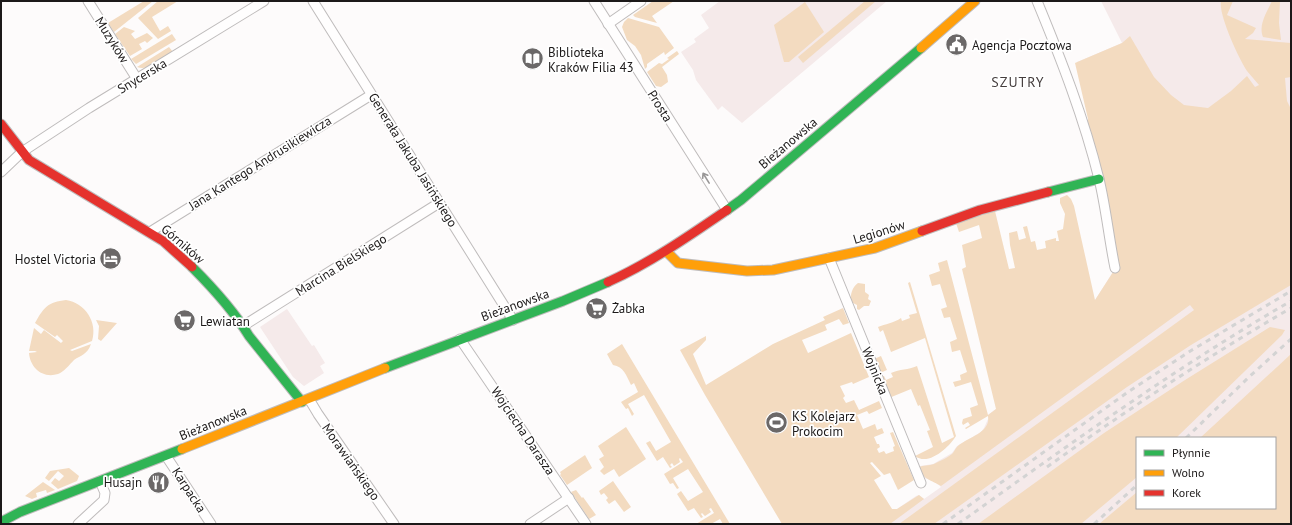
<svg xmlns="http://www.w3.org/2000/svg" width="1292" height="525" viewBox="0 0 1292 525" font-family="'PT Sans',sans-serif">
<rect width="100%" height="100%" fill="#fdfbfb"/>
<g fill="#f5eaea" fill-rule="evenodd">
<polygon points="720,1 887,1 742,123 722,106 718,110 696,80 693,70 681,52 696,42 694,39 709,28 701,15"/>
<path d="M1101,1H1291V524H847L885,499L892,509H897L916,496L919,495L924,499L941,487L934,481L924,478L920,466L933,464L952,453L957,446L981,432L984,428L988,419V415L1035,379L1078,327L1118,264L1077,62L1122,43ZM1137,438H1275V508H1137Z"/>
<polygon points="287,309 312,346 314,345 325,363 320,366 324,373 304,386 293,377 260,327"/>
</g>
<g fill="#f3dbc0">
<polygon points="144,1 153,1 114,32 108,23"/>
<polygon points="158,1 178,1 152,17 160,31 168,26 171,31 158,39 138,18"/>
<polygon points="653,1 674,1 652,16 657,23 635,17 633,15"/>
<polygon points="865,1 876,1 803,63 798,57"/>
<path d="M1221,1H1233L1227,15L1256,28L1253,33L1245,39L1291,43V77L1285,78L1287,101L1291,109V285L1191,345L1127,387L934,524H899L1194,310L1190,305L941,486C933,481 920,478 919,467C923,465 929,466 934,464C940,461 949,457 953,453C955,450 956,447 959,445C969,437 991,432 988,416L966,429L965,428L970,425L968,422L963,425L962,423L963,419L972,416L970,408L978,405L971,382L955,387L953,382L961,380L960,375L967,372L960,350L952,352L950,342L957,339L950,317L944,318L941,309L947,307L940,284L932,286L929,275L940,271L938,263L947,260L988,415L996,409L962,269L966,267L962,245L982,238L979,225L959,232L956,223L995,211L1009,269L1015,268L1010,245L1009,233L1017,231L1019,240L1026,238L1023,227L1027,226L1031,242L1035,241L1037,250L1046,248L1045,241L1056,238V241H1059L1057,231L1063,229L1065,214L1060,203V198L1067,195L1071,199L1074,206L1095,300L1115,269L1087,121L1088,119L1075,63L1122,43L1130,36L1154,77L1171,95L1184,105L1208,108L1231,91L1247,76L1255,87L1259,85C1255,80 1251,76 1247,71C1239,59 1218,14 1221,1Z"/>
<path d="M1272,1H1280L1279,23L1281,40L1263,37C1258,25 1267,12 1272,1Z"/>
<polygon points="805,2 824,32 789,62 784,62 774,25"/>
<polygon points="628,18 659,27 674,48 665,55 664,52 647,64 647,67 645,69 641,55 635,46 627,40 622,27 624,22"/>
<polygon points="124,27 135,31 131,34 135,39 147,33 153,38 147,43 145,41 139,44 142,49 130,56 115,34"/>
<polygon points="172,34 176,40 136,64 131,59"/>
<path d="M169,47L173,52C163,58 149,72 137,67Z"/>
<polygon points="677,51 679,54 662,67 667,75 668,82 661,87 656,86 647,72 659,63 662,64 669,59 667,58"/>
<path d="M910,282L956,436C950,446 929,467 915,456L933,447L927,431L930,430L920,405L918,406L911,389L889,398L874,359L881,356L887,370L880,373L882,376H884L886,380L893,377L891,373C900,369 908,370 917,366L942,443L954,437L925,338L891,352L883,330L880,332L878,327C885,324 894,323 901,318L902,321L910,318L909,315L917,313L908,283Z"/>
<path d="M858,283L865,284V292L869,295L868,299L871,301L869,306H864L859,310L857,309V305L851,302C850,295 852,287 858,283Z"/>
<path d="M66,300C85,303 98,322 92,341L70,350L72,351L91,344C87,355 81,355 74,360C70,364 64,372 58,374C42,379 30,367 29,353L37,352L35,351H29L34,328L41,334L44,330L61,343L63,341L57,335L55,337L35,323C44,307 48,302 66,300Z"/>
<polygon points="843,308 849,323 843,325 839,319 825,325 827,330 802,340 808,353 851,333 869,377 853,384 852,382 840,386 845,396 843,398 846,403 854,400 859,410 879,401 882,408 869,414 867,411 857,415 863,429 875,424 877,430 882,428 884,433 874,437 877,444 879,444 880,447 877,449 879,453 884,451 886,454 894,451 893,447 895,446 890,433 893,432 914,480 898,490 890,473 884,475 872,462 870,463 881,476 874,480 892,509 897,509 919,495 924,499 890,524 782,524 705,395 680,350 706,336 706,340 693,354 706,385 773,344 825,320 823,317"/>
<polygon points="96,320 117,323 101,341 98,339 99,326"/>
<polygon points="1270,327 1285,330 1282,335 1176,438 1137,438 1137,477 1081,524 978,524 1104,433 1185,380"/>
<path d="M622,344L730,524H723L720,519L711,524H696L714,513L711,508L709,509L711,512L705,516L702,513L701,514L703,517L701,518L694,508L688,511L677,494L681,491L688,501L703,492L688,469L673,478L679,488L677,489L673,483L670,484L664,474L683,462L680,458L679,459L680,462L674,466L672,463L670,465L672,467L670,468L663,457L657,461L646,443L650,441L656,451L671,442L644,395L628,404L634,414L632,416L628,408L626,409L621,402L638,392L634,383L631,385C626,375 624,367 613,365L607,354Z"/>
<polygon points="1291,354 1291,524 1099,524 1137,492 1137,508 1275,508 1275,438 1200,438"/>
<polygon points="626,427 646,459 619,477 614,469 604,475 600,471 604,467 599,459 604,456 598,446"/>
<polygon points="585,455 592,468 567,485 560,475 561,474 560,472"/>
<polygon points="69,468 79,476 77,481 58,489 51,483 55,478 59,481 64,476 58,471 49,481 45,478 50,471"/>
<polygon points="613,481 631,507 624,512 615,500 609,504 606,500 608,498 604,493 601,495 599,491"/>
<polygon points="43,482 55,490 47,493 46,490 36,493 37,497 32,499 25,496"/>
<polygon points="576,490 582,498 583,497 596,515 589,519 571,492"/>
</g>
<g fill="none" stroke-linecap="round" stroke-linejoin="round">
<defs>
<g id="street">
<polyline points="88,1 137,79"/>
<polyline points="313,1 513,320"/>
<polyline points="594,1 727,210"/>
<path d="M1037,1C1061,59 1084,118 1099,179C1106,208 1109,239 1115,268"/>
<polyline points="608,24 641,1"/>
<polyline points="1,172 22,152 89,108 264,1"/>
<polyline points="150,232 371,95"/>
<polyline points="829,258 921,483"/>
<polyline points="243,326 439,203"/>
<polyline points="460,339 586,524"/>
<polyline points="309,399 318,414 394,524"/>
<polyline points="166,456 211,524"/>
<polyline points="78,524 104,500 105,493 100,481"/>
<polyline points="530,524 569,498"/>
</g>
<g id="fast">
<polyline points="1048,192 1099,179"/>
<polyline points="727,210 741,200 921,48"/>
<path d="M192,267C213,288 234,311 249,336L302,402"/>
<polyline points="385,368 563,301 608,282"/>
<polyline points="1,522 20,512 182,449"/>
</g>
<g id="slow">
<polyline points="921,48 975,1"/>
<polyline points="666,251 678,263 747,271 773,270 875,248 922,231"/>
<polyline points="182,449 385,368"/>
</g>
<g id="jam">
<polyline points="1,124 29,160 163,241 192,267"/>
<polyline points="922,231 980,210 1048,192"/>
<path d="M608,282C650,263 689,236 727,210"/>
</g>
</defs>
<use href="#street" stroke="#bfbcbc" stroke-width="11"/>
<use href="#fast" stroke="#bfbcbc" stroke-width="11"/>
<use href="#slow" stroke="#bfbcbc" stroke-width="11"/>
<use href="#jam" stroke="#bfbcbc" stroke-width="11"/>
<use href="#street" stroke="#fffefe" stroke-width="9"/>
<use href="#fast" stroke="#30b455" stroke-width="9"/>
<use href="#slow" stroke="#ff9f0a" stroke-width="9"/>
<use href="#jam" stroke="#e5322d" stroke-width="9"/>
<g stroke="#d3d3d3" stroke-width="3" stroke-dasharray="5 5" stroke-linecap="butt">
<polyline points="1186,438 1249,377 1291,339"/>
<path d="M1047,467C1127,410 1207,357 1291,308"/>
<polyline points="943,524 1128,392 1192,350 1291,291"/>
<path d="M958,524C1067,446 1175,368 1291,301"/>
<polyline points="1094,524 1137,485"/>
</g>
</g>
<defs><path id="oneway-shaft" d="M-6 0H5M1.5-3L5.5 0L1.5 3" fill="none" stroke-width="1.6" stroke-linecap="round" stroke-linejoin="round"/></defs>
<use stroke="#999797" href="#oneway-shaft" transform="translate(706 178) rotate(-122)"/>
<defs>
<symbol id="civic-disc" viewBox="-11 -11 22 22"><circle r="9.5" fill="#6b6868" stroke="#fff"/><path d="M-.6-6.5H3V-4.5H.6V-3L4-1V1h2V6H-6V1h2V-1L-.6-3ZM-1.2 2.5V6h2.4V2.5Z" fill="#fff"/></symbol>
<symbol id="library-disc" viewBox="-11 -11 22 22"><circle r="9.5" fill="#6b6868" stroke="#fff"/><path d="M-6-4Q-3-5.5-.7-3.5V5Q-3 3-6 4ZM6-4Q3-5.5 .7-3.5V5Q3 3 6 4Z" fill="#fff"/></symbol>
<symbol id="hotel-disc" viewBox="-11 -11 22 22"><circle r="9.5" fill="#6b6868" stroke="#fff"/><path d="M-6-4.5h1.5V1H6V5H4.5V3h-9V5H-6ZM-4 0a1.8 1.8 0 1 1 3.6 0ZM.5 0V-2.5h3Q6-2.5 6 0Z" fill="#fff"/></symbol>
<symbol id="supermarket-disc" viewBox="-11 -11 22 22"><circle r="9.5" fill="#6b6868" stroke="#fff"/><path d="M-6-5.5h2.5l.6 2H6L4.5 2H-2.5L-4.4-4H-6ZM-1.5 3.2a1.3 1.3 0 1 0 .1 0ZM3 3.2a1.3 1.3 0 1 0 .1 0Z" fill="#fff"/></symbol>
<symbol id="stadium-disc" viewBox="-11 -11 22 22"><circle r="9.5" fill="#6b6868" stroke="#fff"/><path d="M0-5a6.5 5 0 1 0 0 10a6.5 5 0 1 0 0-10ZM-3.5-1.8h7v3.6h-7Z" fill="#fff"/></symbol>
<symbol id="restaurant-disc" viewBox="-11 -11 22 22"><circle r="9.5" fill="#6b6868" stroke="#fff"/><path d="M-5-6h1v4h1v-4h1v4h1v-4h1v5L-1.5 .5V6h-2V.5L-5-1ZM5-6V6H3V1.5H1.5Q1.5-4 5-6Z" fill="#fff"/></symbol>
</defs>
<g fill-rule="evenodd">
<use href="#civic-disc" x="944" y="32" width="25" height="25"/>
<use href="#library-disc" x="520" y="46" width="25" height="25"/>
<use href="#hotel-disc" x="98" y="246" width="25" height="25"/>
<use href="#supermarket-disc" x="584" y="296" width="25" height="25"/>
<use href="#supermarket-disc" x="172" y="308" width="25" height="25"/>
<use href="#stadium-disc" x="764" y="410" width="25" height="25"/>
<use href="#restaurant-disc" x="146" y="470" width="25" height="25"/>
</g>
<g text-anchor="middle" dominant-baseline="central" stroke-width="3.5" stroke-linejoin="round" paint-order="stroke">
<g font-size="13" fill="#1c1919" stroke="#fff">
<text transform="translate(112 40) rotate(58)">Muzyków</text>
<text transform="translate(142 76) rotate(-31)">Snycerska</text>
<text transform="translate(660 106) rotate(58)">Prosta</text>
<text transform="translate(788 143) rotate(-40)">Bieżanowska</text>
<text transform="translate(413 160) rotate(58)">Generała Jakuba Jasińskiego</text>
<text transform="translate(260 163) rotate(-32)">Jana Kantego Andrusikiewicza</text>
<text transform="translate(879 232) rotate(-17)">Legionów</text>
<text transform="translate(183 244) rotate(41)">Górników</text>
<text transform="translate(341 265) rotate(-32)">Marcina Bielskiego</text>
<text transform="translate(515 305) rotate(-20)">Bieżanowska</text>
<text transform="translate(875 371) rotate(68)">Wojnicka</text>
<text transform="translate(213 423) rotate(-22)">Bieżanowska</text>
<text transform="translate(523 431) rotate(56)">Wojciecha Darasza</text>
<text transform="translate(351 462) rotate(55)">Morawiańskiego</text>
<text transform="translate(189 490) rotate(57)">Karpacka</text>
</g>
<g font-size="13" fill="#1c1919" stroke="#fff" text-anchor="start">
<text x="972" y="45">Agencja Pocztowa</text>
<text x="548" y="52">Biblioteka<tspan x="548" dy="15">Kraków Filia 43</tspan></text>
<text x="96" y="259" text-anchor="end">Hostel Victoria</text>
<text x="612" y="308">Żabka</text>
<text x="200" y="321">Lewiatan</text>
<text x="792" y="416">KS Kolejarz<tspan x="792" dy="15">Prokocim</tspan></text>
<text x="142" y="482" text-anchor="end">Husajn</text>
</g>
<g font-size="14" letter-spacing="1" fill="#443c3c" stroke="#fff">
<text x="1018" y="82">SZUTRY</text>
</g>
</g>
<rect width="1292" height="525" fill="none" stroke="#1c1919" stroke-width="4"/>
<rect x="1136" y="437" width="140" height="72" fill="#ffffff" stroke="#a4a3a3"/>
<rect x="1144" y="450" width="20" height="6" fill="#30b455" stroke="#a4a3a3"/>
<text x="1172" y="457" font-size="12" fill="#1c1919">Płynnie</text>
<rect x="1144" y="470" width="20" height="6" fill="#ff9f0a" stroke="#a4a3a3"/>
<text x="1172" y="477" font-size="12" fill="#1c1919">Wolno</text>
<rect x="1144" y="490" width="20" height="6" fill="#e5322d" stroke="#a4a3a3"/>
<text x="1172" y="497" font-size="12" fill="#1c1919">Korek</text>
</svg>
